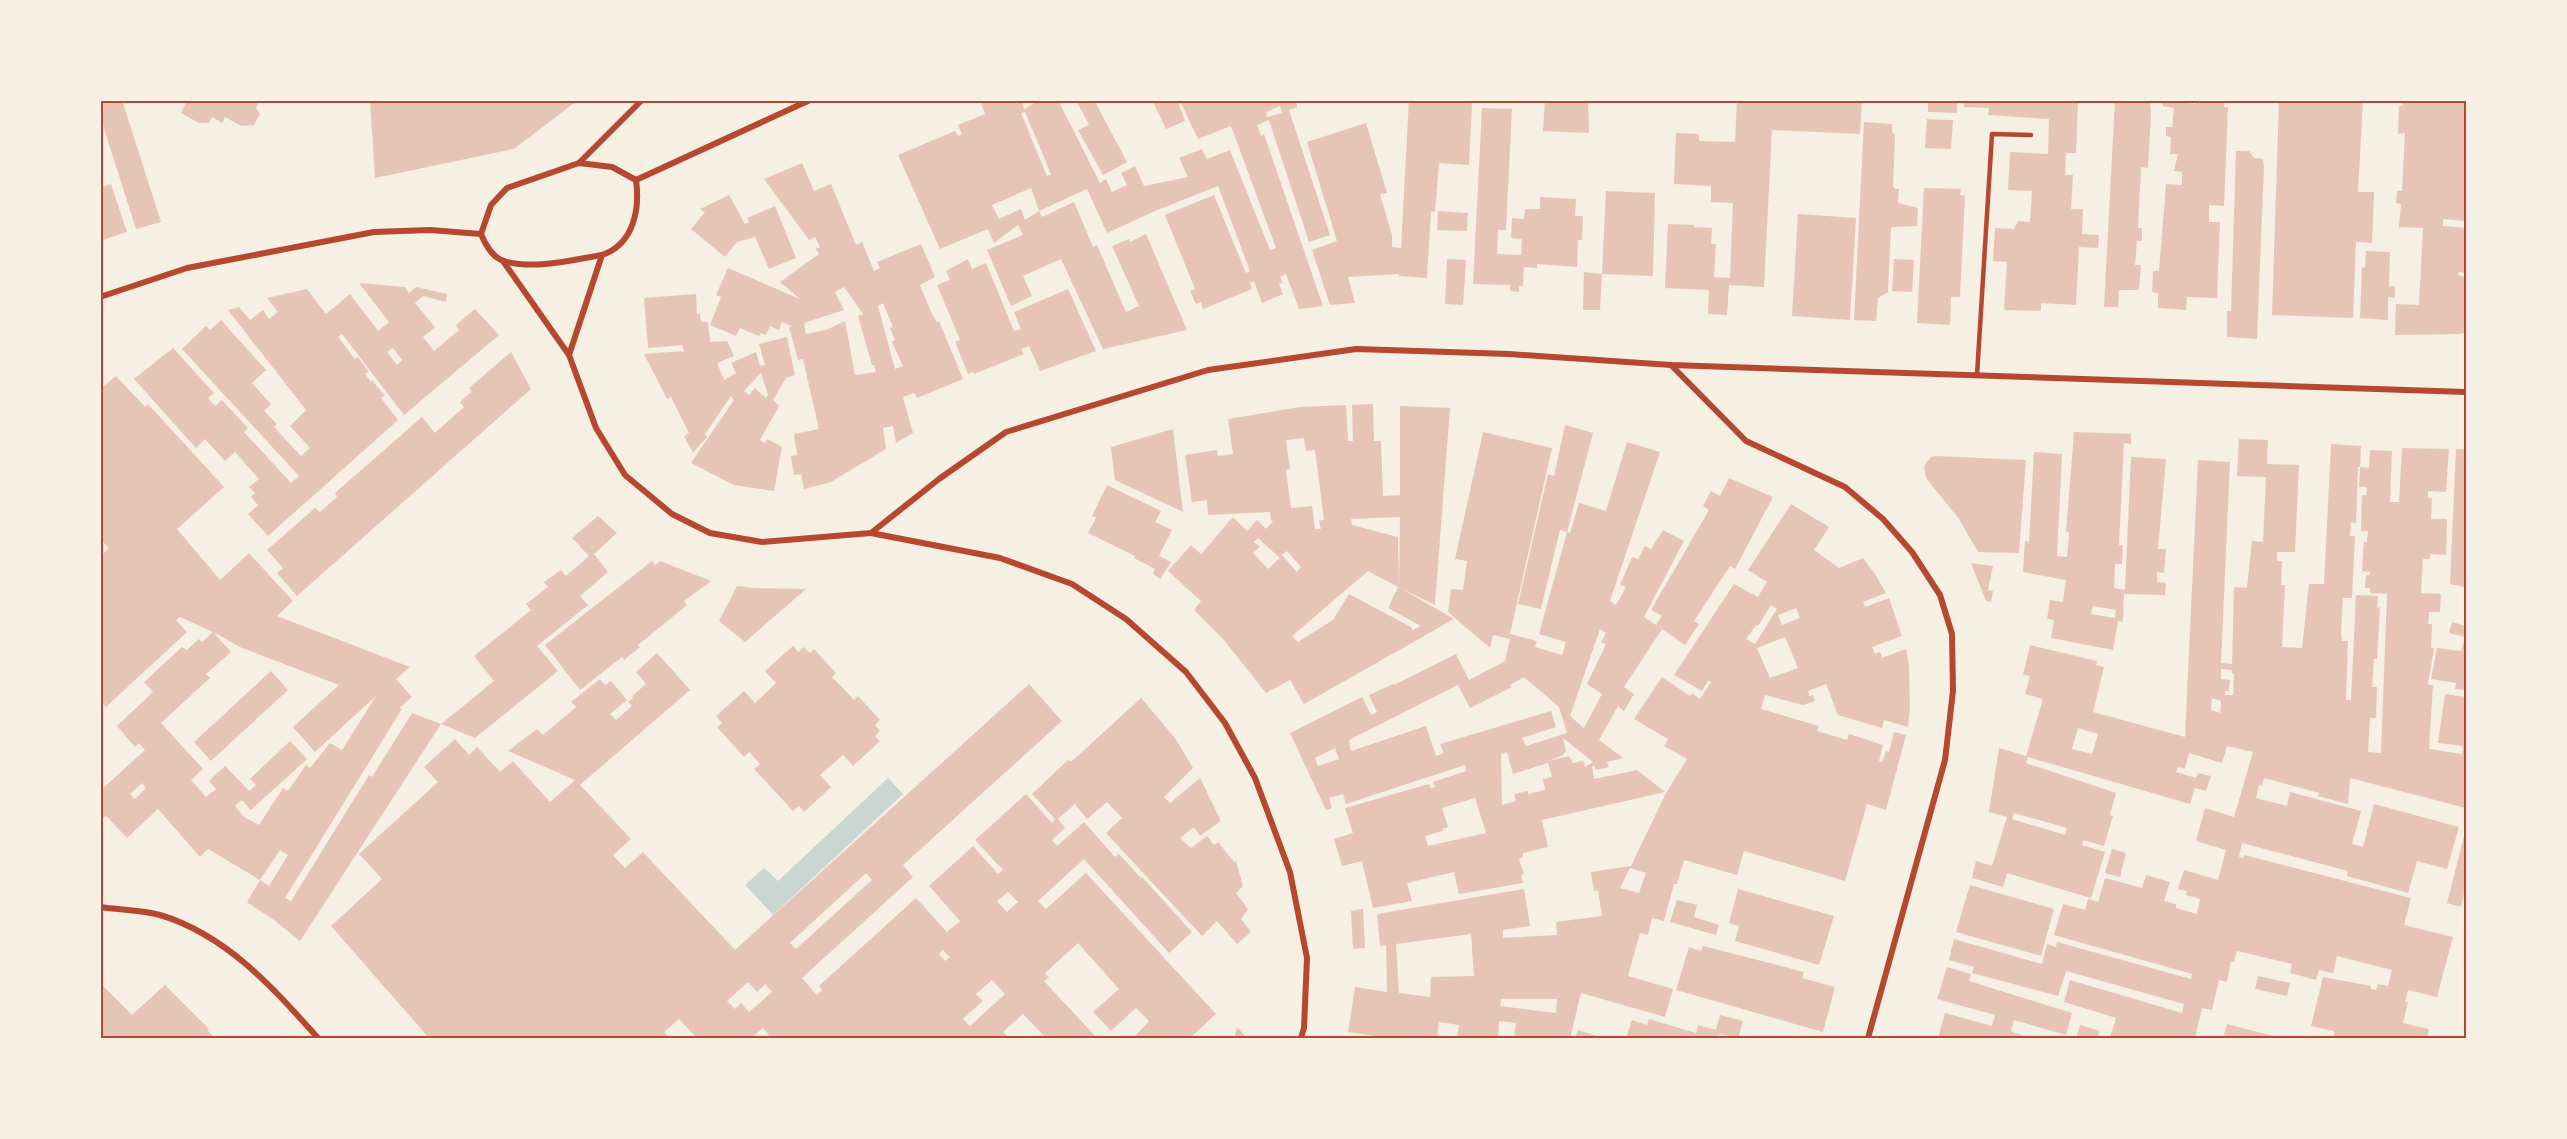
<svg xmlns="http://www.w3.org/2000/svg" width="2567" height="1139" viewBox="0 0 2567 1139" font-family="'Archivo Narrow',sans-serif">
<rect width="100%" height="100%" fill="#f6efe4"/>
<polygon fill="#c9d6d2" points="888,778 903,794 773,915 745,885 764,868 778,881"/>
<g fill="#e6c5b7" fill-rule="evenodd">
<polygon points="100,100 122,100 161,222 136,229 100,116"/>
<polygon points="187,100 260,100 256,108 260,114 254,125 241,126 225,117 222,123 212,117 209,123 199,123 181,113"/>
<polygon points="370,100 578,100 514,149 375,178"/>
<path d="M980,100H1021L1024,109L1039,100H1058L1100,183L1106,179L1112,192L1127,185L1121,173L1135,166L1144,186L1188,177L1179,158L1202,149L1207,159L1230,150L1270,250L1276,248L1231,126L1198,139L1180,101L1178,102L1185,121L1166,129L1152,100H1296L1297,107L1289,110L1330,235L1309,242L1269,120L1257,125L1261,136L1264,134L1323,306L1299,309L1286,274L1280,277L1283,283L1279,284L1283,294L1262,303L1254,281L1250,283L1252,289L1203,309L1201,302L1196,304L1190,291L1195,289L1165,215L1214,195L1246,273L1250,271L1218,186L1155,211L1107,233L1087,189L1039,211L1031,188L992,205L999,219L1021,209L1025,220L1039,211L1042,217L1074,202L1093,247L1097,245L1126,312L1139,306L1112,246L1129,239L1130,242L1146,234L1187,330L1103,349L1061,259L1023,276L1032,296L1011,306L987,250L1023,235L1018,225L994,243L988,229L940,249L898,155L955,131L958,136L962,134L958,125L985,114ZM1280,106L1282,113L1267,117L1266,112ZM1025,112L1051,174L1047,176L1021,113Z"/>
<polygon points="1076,100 1094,100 1127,162 1103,175 1078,130 1089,125"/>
<polygon points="1409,100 1472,103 1469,165 1439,163 1435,212 1431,211 1427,278 1399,276 1399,274 1348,277 1355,303 1330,305 1312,250 1337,241 1307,142 1366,123 1387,193 1380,194 1392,235 1392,247 1401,248"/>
<polygon points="1545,100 1588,100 1589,133 1543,131"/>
<polygon points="1737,100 1862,100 1860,134 1772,130 1764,287 1729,285 1727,315 1708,314 1709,290 1665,288 1668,224 1694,225 1694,227 1712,228 1711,244 1716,244 1714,277 1730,278 1733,203 1711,202 1711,186 1674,184 1676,133 1699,134 1699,141 1735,142"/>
<polygon points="1928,100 1957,100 1957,113 1928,112"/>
<polygon points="1965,100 2078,100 2076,153 2066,153 2065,175 2073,175 2071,209 2083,209 2082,234 2099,235 2098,248 2079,247 2076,305 2041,303 2041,311 2004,310 2007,262 1993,261 1995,228 2014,229 2018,221 2030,222 2032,191 2008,190 2010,152 2048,154 2049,119 1988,115 1989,108 1964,107"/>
<polygon points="2115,100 2150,100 2151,113 2148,168 2141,167 2138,228 2142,228 2142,241 2137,241 2135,265 2141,265 2139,290 2119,290 2118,307 2104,307"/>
<polygon points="2163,100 2196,104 2196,100 2225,100 2224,107 2228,107 2224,206 2209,205 2209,222 2220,222 2217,298 2187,297 2186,310 2158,308 2158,293 2152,292 2153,271 2159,271 2166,184 2182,185 2182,172 2174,171 2178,154 2170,154 2171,137 2166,136 2166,127 2172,127 2174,108 2163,106"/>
<polygon points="2279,100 2363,100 2358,192 2374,192 2372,243 2356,242 2353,318 2272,315"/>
<polygon points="2403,100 2466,100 2466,221 2443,219 2443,226 2466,228 2466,273 2459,272 2458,275 2466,277 2466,332 2461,334 2395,335 2396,304 2419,305 2423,228 2399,227 2401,204 2396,203 2397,191 2402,191 2405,133 2398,134 2399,106 2403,106"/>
<polygon points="1482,108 1512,109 1506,230 1498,230 1497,254 1521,255 1522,239 1511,238 1512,218 1524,219 1525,209 1540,209 1540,197 1576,199 1575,216 1583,216 1582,240 1578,240 1577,267 1537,264 1537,268 1524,267 1523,286 1519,286 1519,292 1510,291 1510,285 1473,284"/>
<polygon points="1927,119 1953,120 1951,149 1925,148"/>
<polygon points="1864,122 1892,124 1892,132 1895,135 1893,186 1895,189 1899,189 1898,203 1918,208 1917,226 1891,227 1888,292 1878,298 1876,321 1854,320"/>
<polygon points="2236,151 2249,151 2254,158 2263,159 2264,166 2257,339 2227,337 2227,311 2231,311"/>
<path d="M802,163L814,191L831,184L856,245L862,242L874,271L880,268L877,262L921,244L935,277L920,285L931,312L937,322L939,321L963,379L917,398L914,393L903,397L913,433L896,443L893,426L883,428L886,449L831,482L804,489L801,474L794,475L791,456L797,455L794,434L819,429L803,359L798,360L789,327L792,326L782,322L779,330L770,326L766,335L761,333L759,336L740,328L736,336L710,325L721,297L716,295L728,268L800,299L780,282L819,254L816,249L820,247L815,237L809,240L764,179ZM844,287L863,314L858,316L872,365H874L876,372L855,375L845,321L826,330L806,334L804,323L844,310L835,292ZM883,303L893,327L890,328L895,340L892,342L903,366L895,369L878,306Z"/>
<polygon points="111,184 127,232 100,241 100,188"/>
<polygon points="1924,188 1961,189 1960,195 1965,196 1960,297 1951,297 1950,325 1917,323"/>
<polygon points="1606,191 1655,193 1653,276 1602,274"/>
<polygon points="729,195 745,224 749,222 747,218 775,206 796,258 769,269 755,237 737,242 725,257 691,229 705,212 700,209"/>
<polygon points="1438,211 1468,213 1467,231 1437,230"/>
<polygon points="1798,214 1856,218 1850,320 1792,316"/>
<polygon points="2366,251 2390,252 2389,286 2395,286 2395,298 2388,297 2388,320 2360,318 2362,267 2365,268"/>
<polygon points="968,259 972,269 986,263 1014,331 1021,329 1014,312 1068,289 1096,351 1040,371 1029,346 1021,349 1024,354 974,374 973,372 968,374 955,342 960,340 937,285 950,280 946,271"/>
<polygon points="1447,259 1466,260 1463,305 1445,304"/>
<polygon points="1894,259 1914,260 1912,292 1892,291"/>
<polygon points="1584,272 1602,274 1600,310 1583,310"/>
<path d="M359,283L405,287L409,293L416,287L447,294L446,302L423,296L415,303L435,327L423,337L434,351L459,330L456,325L475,309L499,335L404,415L342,334L338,337L355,359L358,357L369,372L365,374L371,382L372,380L385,396L381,398L398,420L268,536L248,514L258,505L251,497L255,493L249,487L259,479L235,452L225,461L205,439L196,448L134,379L173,348L214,393L208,398L215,406L222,400L248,428L244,432L291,483L299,476L182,349L206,326L210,330L221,320L266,370L252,383L271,404L264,411L277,424L274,427L301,456L310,448L290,426L306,410L228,310L239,307L250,320L263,310L269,319L278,312L267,298L307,289L326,314L350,294L378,331L389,322ZM393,348L402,360L397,365L387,352Z"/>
<path d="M696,294L697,314L700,313L701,322H708L710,342L727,341L734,356L717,363L724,380L736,373L731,363L756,352L760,366L765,365L759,344L787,337L795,375L786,378L773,400L779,406L760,440L765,443L767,439L782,447L774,491L734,485L691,463L734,400L731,396L705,434L707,437L693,453L684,436L689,433L671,397L667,399L644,354L684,351L682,345L648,348L644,298ZM761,373L768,395L766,398L755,388L749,395L744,391Z"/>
<polygon points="511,352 531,389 297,596 277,573 283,568 267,550 315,508 320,512 337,497 335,493 422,417 435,433 464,407 460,402 472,391 469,388"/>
<path d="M116,376L145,407L148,404L224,487L177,529L220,580L249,553L293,601L277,616L410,667L396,679L412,697L399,708L402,709L285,898L291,901L369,775L372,777L412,713L441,724L300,941L274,920L247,902L260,880L208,849L200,857L158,809L127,838L106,816L103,818L100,815V791L145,750L139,743L135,747L117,726L153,692L144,682L182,647L187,650L199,639L202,642L213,632L180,617L176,620L187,632L106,707L100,701V556L109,548L100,539V389ZM213,632L242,648L339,685L293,727L315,752L376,696L342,750L330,743L310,768L306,765L288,791L283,788L259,825L244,817L235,806L242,800L251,810L307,759L290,741L250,779L256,785L249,791L225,766L209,781L216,789L206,797L191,780L203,769L161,723L210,678L206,674L231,652ZM142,783L146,788L135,799L130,794ZM280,850L288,855L269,886L260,880Z"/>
<path d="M1373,404L1374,441H1381L1383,496L1400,495V406L1450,408L1435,605L1402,589L1454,619L1304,704L1290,680L1266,693L1224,640L1194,610L1201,601L1168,571L1191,545L1201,554L1233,517L1247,531L1257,520L1266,529L1273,521L1271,520L1270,512L1208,515L1207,500L1192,502L1185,455L1217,450L1218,456L1233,454L1228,419L1300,407L1346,405L1348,441H1353L1352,405ZM1304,438L1306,451L1315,450L1324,520L1319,521L1321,529H1315L1312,506L1291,508L1286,470L1290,469L1286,440ZM1400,517L1399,588L1398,537L1352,525L1351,519ZM1258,538L1280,558L1268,569L1253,553L1260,547L1254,542ZM1287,551L1301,567L1297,572L1282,555ZM1368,571L1398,587L1388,608L1421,626L1413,630L1411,627L1349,594L1333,620L1298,642L1292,636Z"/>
<polygon points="1565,425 1593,433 1567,532 1560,530 1541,609 1518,604 1548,474 1554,476"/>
<polygon points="1173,429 1183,512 1115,480 1111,447"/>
<path d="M1483,432L1552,448L1510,634L1537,641L1535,647L1562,655L1566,642L1539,634L1567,532L1570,533L1579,503L1606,511L1627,442L1660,452L1610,601L1616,605L1626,587L1620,585L1632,557L1638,559L1645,546L1651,549L1663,530L1684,541L1644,617L1656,625L1662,616L1651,610L1709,510L1703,506L1711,491L1720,496L1729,478L1773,497L1735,569L1730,566L1694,621L1699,624L1685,645L1662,629L1624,687L1634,694L1624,711L1618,706L1599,740L1623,758L1607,762L1609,767L1595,770V766H1592L1594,779L1637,770L1665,792L1542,820L1548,847L1523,853V857L1519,859L1524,874L1521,875L1523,883L1459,894L1454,872L1407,883L1412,901L1373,908L1362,861L1342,866L1334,839L1353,833L1345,808L1429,784L1431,788L1435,787L1433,782L1466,771L1465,765L1346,804L1343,794L1329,798L1332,808L1326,810L1290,733L1362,697L1371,715L1377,712L1369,695L1393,684L1394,685L1456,654L1469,680L1505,661L1510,639L1493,635L1490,648L1448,612L1451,589L1463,590L1467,561L1455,559ZM1600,629L1606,633L1601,642L1606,644L1587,684L1602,694L1584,728L1570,716ZM1524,677L1559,707L1567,733L1526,746L1522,738L1556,727L1551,711L1440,744L1444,753L1436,756L1426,726L1351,751L1349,740L1458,685L1470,708L1512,687L1510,685ZM1563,738L1593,762L1585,767L1583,761L1573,763L1569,756L1548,761L1563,755L1566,751ZM1335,748L1339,759L1318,766L1315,758ZM1507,752L1513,774L1548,763L1552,777L1543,779L1545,790L1528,794V791L1514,794L1516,801L1502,805L1501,754ZM1475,798L1486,833L1428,846L1425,836L1443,831L1442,829L1448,827L1442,808Z"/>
<path d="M2074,432L2131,434V444L2124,443L2119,545H2123L2122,564H2115L2114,588L2125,590L2131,457L2166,459L2158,549H2166L2164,573L2157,572V582L2166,583L2165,595L2124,594L2123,622L2118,621L2113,650L2051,638L2054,620L2047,619L2050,600L2063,602L2066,580L2023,572L2025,541L2029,542L2034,452L2062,454L2057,556L2067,557L2069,532H2066ZM2093,606L2116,610L2115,618L2091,614Z"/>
<path d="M2239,439L2268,440L2267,464L2299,465L2295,552H2277V561H2282L2281,585H2285L2282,647L2302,648L2309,584H2324L2331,444L2361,446L2360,467H2358L2356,523L2351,522L2350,536H2355L2352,598H2343L2341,632L2342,641H2348L2346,700H2351L2356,595L2378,596L2377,608L2380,607L2377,659H2374L2372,687H2377L2376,718H2370L2368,752L2381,753L2387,594L2370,593V588H2365L2366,575H2370V572L2362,571L2364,542H2367L2368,531H2361L2362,495H2366L2367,487H2359L2360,467L2369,468L2370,450L2392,451L2390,502H2399L2402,448L2449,449L2446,492L2428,491V498H2432L2431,519H2447L2446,555L2430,554V559H2423L2421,593L2441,594L2440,612H2429L2428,624H2432L2431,648H2434L2428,684L2433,686L2429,749L2462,754L2463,746L2438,743L2445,694L2466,697V808L2350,778L2348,804L2318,796L2319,793L2264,778L2262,786L2259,785L2256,798L2287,806L2290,792L2361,811L2352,844L2363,847L2374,804L2459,827L2447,869L2417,861L2408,893L2347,876L2348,871L2242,843L2239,857L2244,858V855L2411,898L2404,925L2453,937L2437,997L2408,990L2405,1002H2408L2403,1023L2429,1029L2427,1038H2334V1031L2311,1026L2323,977L2371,986V989L2376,990L2378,984L2388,986L2392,970L2337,956L2333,973L2319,970L2316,980L2290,973L2292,964L2237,951L2234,962L2231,961L2227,982L2219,980L2212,1010L2202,1008L2195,1038H2110L2116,1018L2064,1002L2070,980L2182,1013L2184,1004L2066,971L2058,996L1972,973L1974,967L1949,960L1954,939L2042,964L2047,944L2056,947L2057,942L2191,979L2192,974L2054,935L2063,904L2085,910L2088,899L2098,902L2105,878L2142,888L2146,875L2170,882L2164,901L2176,904V908L2197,914L2200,899L2186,895L2187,891L2178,889L2184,870L2218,880L2226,850L2196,841L2205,808L2234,817L2253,752L2227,746L2222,763L2189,753L2185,769L2178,767L2176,772L2196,778L2198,773L2211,776L2206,791L2195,788L2190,804L2028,757L2026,763L2116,793L2110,815L2113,816L2104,846L2083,840L2082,845L2105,852L2091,898L2007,873L2003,887L1972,878L1976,861L1992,866L2007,817L1989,812L1999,748L2026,756L2043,699L2025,694L2030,676L2023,675L2030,645L2097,661L2096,665L2104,667L2093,712L2185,737L2198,460L2230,462L2221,663L2232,664L2234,587L2247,588L2252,541L2263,542L2266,477L2237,476ZM2221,669L2232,670V673L2234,674L2233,695H2225V691H2229L2230,680L2221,679ZM2212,698L2221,701L2220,713L2211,710ZM2078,728L2098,734L2092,754L2072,749ZM2014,813L2067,828L2065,835L2012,819Z"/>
<polygon points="2456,449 2466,449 2466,587 2450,584"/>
<polygon points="1936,456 2026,460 2019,553 1978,552 1959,519 1926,478 1924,468 1925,464 1931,457"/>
<polygon points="1107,485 1161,511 1155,522 1172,530 1159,556 1171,562 1160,579 1153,574 1155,569 1134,558 1135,556 1088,533 1096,518 1092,516"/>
<path d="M1791,504L1829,527L1814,550L1839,568L1863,558L1875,574L1886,593L1863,602L1865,607L1889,598L1902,636L1872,647L1875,654L1880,652L1882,658L1906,649L1909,666L1910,707L1908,727L1884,720L1882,728L1838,715L1826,684L1808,691L1809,696L1813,695L1815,701L1803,705L1765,695L1761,709L1819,726L1817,731L1847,740L1849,734L1883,745L1879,761L1882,762L1886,751L1889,752L1894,732L1906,735L1886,810L1867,804L1845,881L1744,851L1737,875L1684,860L1677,884H1674L1664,921L1652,918L1648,935L1640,933L1628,976L1673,989L1665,1017L1581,993L1570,1038H1514L1516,1023L1499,1021L1498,1038H1457L1459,1025L1439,1022L1437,1038H1387L1348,1032L1355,987L1387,992L1386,945L1380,946L1377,914L1524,889L1530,926L1503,930V938L1557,935L1556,922L1602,916L1598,890L1594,891L1591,872L1631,866L1665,795L1687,759L1664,746L1668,739L1634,719L1662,677L1690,696L1692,693L1700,699L1711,682L1708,681L1702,691L1674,675L1734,584L1758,597L1767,582L1748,570ZM1771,605L1777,609L1755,644L1746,639L1756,625L1758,626ZM1796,608L1800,618L1782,625L1778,615ZM1785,637L1798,668L1770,678L1757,648ZM1630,868L1646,873L1639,893L1620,888ZM1471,934L1474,976L1431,977L1430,997L1399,993L1396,944ZM1501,999H1557L1556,1013L1500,1006Z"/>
<polygon points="598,516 617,533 594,554 608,572 580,596 588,605 537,646 558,671 475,738 441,724 494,681 474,656 531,610 526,604 548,587 544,582 561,570 566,576 589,556 572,538"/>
<polygon points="652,561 655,565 660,561 711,581 684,601 687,605 638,645 640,647 624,660 622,657 580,690 545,645"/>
<polygon points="1971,563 1993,566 1988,590 1993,591 1991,602 1986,601"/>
<polygon points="737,586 753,588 806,589 745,642 719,621"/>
<polygon points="2452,622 2466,626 2466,690 2455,689 2456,683 2431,679 2437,648 2461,651 2465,637 2449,633"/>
<polygon points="793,646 798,652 804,647 810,653 814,649 836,673 832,677 854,700 858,696 880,720 875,725 880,731 875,736 880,741 853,766 843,755 820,775 831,787 804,812 799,806 793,811 754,769 760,764 749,752 744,757 717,727 722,723 716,716 744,691 755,703 776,683 765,671"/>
<path d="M657,653L690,690L580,785L631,839L613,855L625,868L643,852L735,950L1029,684L1062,721L903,865L913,877L802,978L817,995L822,990L819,986L916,898L947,932L960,921L929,886L973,846L998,874L1003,870L975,840L1026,794L1052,823L1055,819L1032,794L1068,760L1071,762L1141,698L1175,738L1193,768L1164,797L1170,803L1200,778L1221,821L1200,836L1194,827L1180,838L1191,848L1207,836L1214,845L1218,842L1234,862L1236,861L1243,886L1236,893L1248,909L1241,919L1251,932L1237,944L1217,921L1202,936L1106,833L1122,818L1107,802L1087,819L1075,804L1058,819L1065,828L1052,840L1057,846L1084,822L1115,857L1119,854L1141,878L1142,877L1192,932L1169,953L1084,859L1038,901L1046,909L1086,873L1216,1014L1190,1038H1133L1149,1021L1136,1008L1111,1031L1093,1012L1119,989L1078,943L1045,973L1049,977L1044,981L1097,1038H1046L1023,1014L1003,1032L1009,1038H765L769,1035L763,1028L751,1038H697L679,1019L664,1032L670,1038H429L331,926L382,879L359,854L438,782L424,767L455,739L469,755L477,747L500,772L513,761L550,802L575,780L508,751L537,729L543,735L576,707L571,702L600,679L605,685L611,681L627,700L610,714L616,720L632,706L628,702L633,698L632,696L646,684L636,672ZM866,873L872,880L796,949L790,943ZM1008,892L1018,902L1007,912L997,901ZM943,950L950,957L945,961L939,954ZM992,980L1005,994L970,1026L963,1019L983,1001L976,994ZM748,982L757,992L765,984L772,992L749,1012L741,1003L735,1009L727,1001Z"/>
<polygon points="271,671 288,690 211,761 194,742"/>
<polygon points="2466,828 2466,884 2461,907 2447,903"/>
<polygon points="2112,849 2126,853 2120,877 2105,873"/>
<polygon points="1970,885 2054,909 2041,956 1956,932"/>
<polygon points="1738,889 1834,916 1819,965 1735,941 1739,926 1729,923"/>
<polygon points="1677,900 1697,905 1694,917 1719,925 1716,935 1670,922"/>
<polygon points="1363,909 1365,948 1353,949 1351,911"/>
<polygon points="1703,946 1804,972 1802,978 1835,987 1823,1032 1676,990 1689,947 1701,951"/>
<polygon points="1947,967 1971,974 1969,981 2072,1013 2066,1035 2014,1020 2011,1031 2028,1038 1938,1038 1945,1013 1992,1026 1995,1015 1937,999"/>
<polygon points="2258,976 2290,983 2287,996 2255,989"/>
<polygon points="100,983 132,1015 165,985 209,1029 207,1030 215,1038 100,1038"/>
<polygon points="1720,1015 1743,1021 1738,1038 1720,1034 1718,1038 1626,1038 1632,1020 1647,1025 1649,1019 1696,1033 1698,1025 1716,1030"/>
<polygon points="2227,1024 2281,1038 2223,1038"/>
<polygon points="2080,1025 2100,1031 2097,1038 2076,1038"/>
<polygon points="1237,1027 1246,1037 1246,1038 1234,1038"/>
<polygon points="1578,1030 1603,1038 1575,1038"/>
</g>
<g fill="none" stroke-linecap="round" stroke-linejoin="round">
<polyline stroke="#b5482f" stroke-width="4.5" points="1977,375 1992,134 2031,135"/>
<g stroke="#b5482f" stroke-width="6">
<path d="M579,163L612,167L636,180C640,209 634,244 602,255C572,260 534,270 504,261C493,258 485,244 481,234L491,205L507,188Z"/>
<polyline points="579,163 642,100"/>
<polyline points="636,180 810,100"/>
<polyline points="503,261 569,355 596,428 625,475 672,514 710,533 762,542 871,533 939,479 1006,432 1208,370 1356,349 1509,354 1671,365 2466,392"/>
<polyline points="100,297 187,268 374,232 430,230 481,234"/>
<polyline points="569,355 602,255"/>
<polyline points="1671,365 1746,441 1845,487 1883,519 1912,552 1940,595 1952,634 1953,691 1945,760 1868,1038"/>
<polyline points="871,533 1000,558 1072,584 1126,619 1186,672 1225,723 1255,778 1290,872 1307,958 1304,1028 1301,1038"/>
<path d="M100,907C120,910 142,910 160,915C227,935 274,989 318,1038"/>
</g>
</g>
<rect width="2567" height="1139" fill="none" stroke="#f6efe4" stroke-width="204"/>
<rect x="102" y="102" width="2363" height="935" fill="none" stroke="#b5482f" stroke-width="2"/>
</svg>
